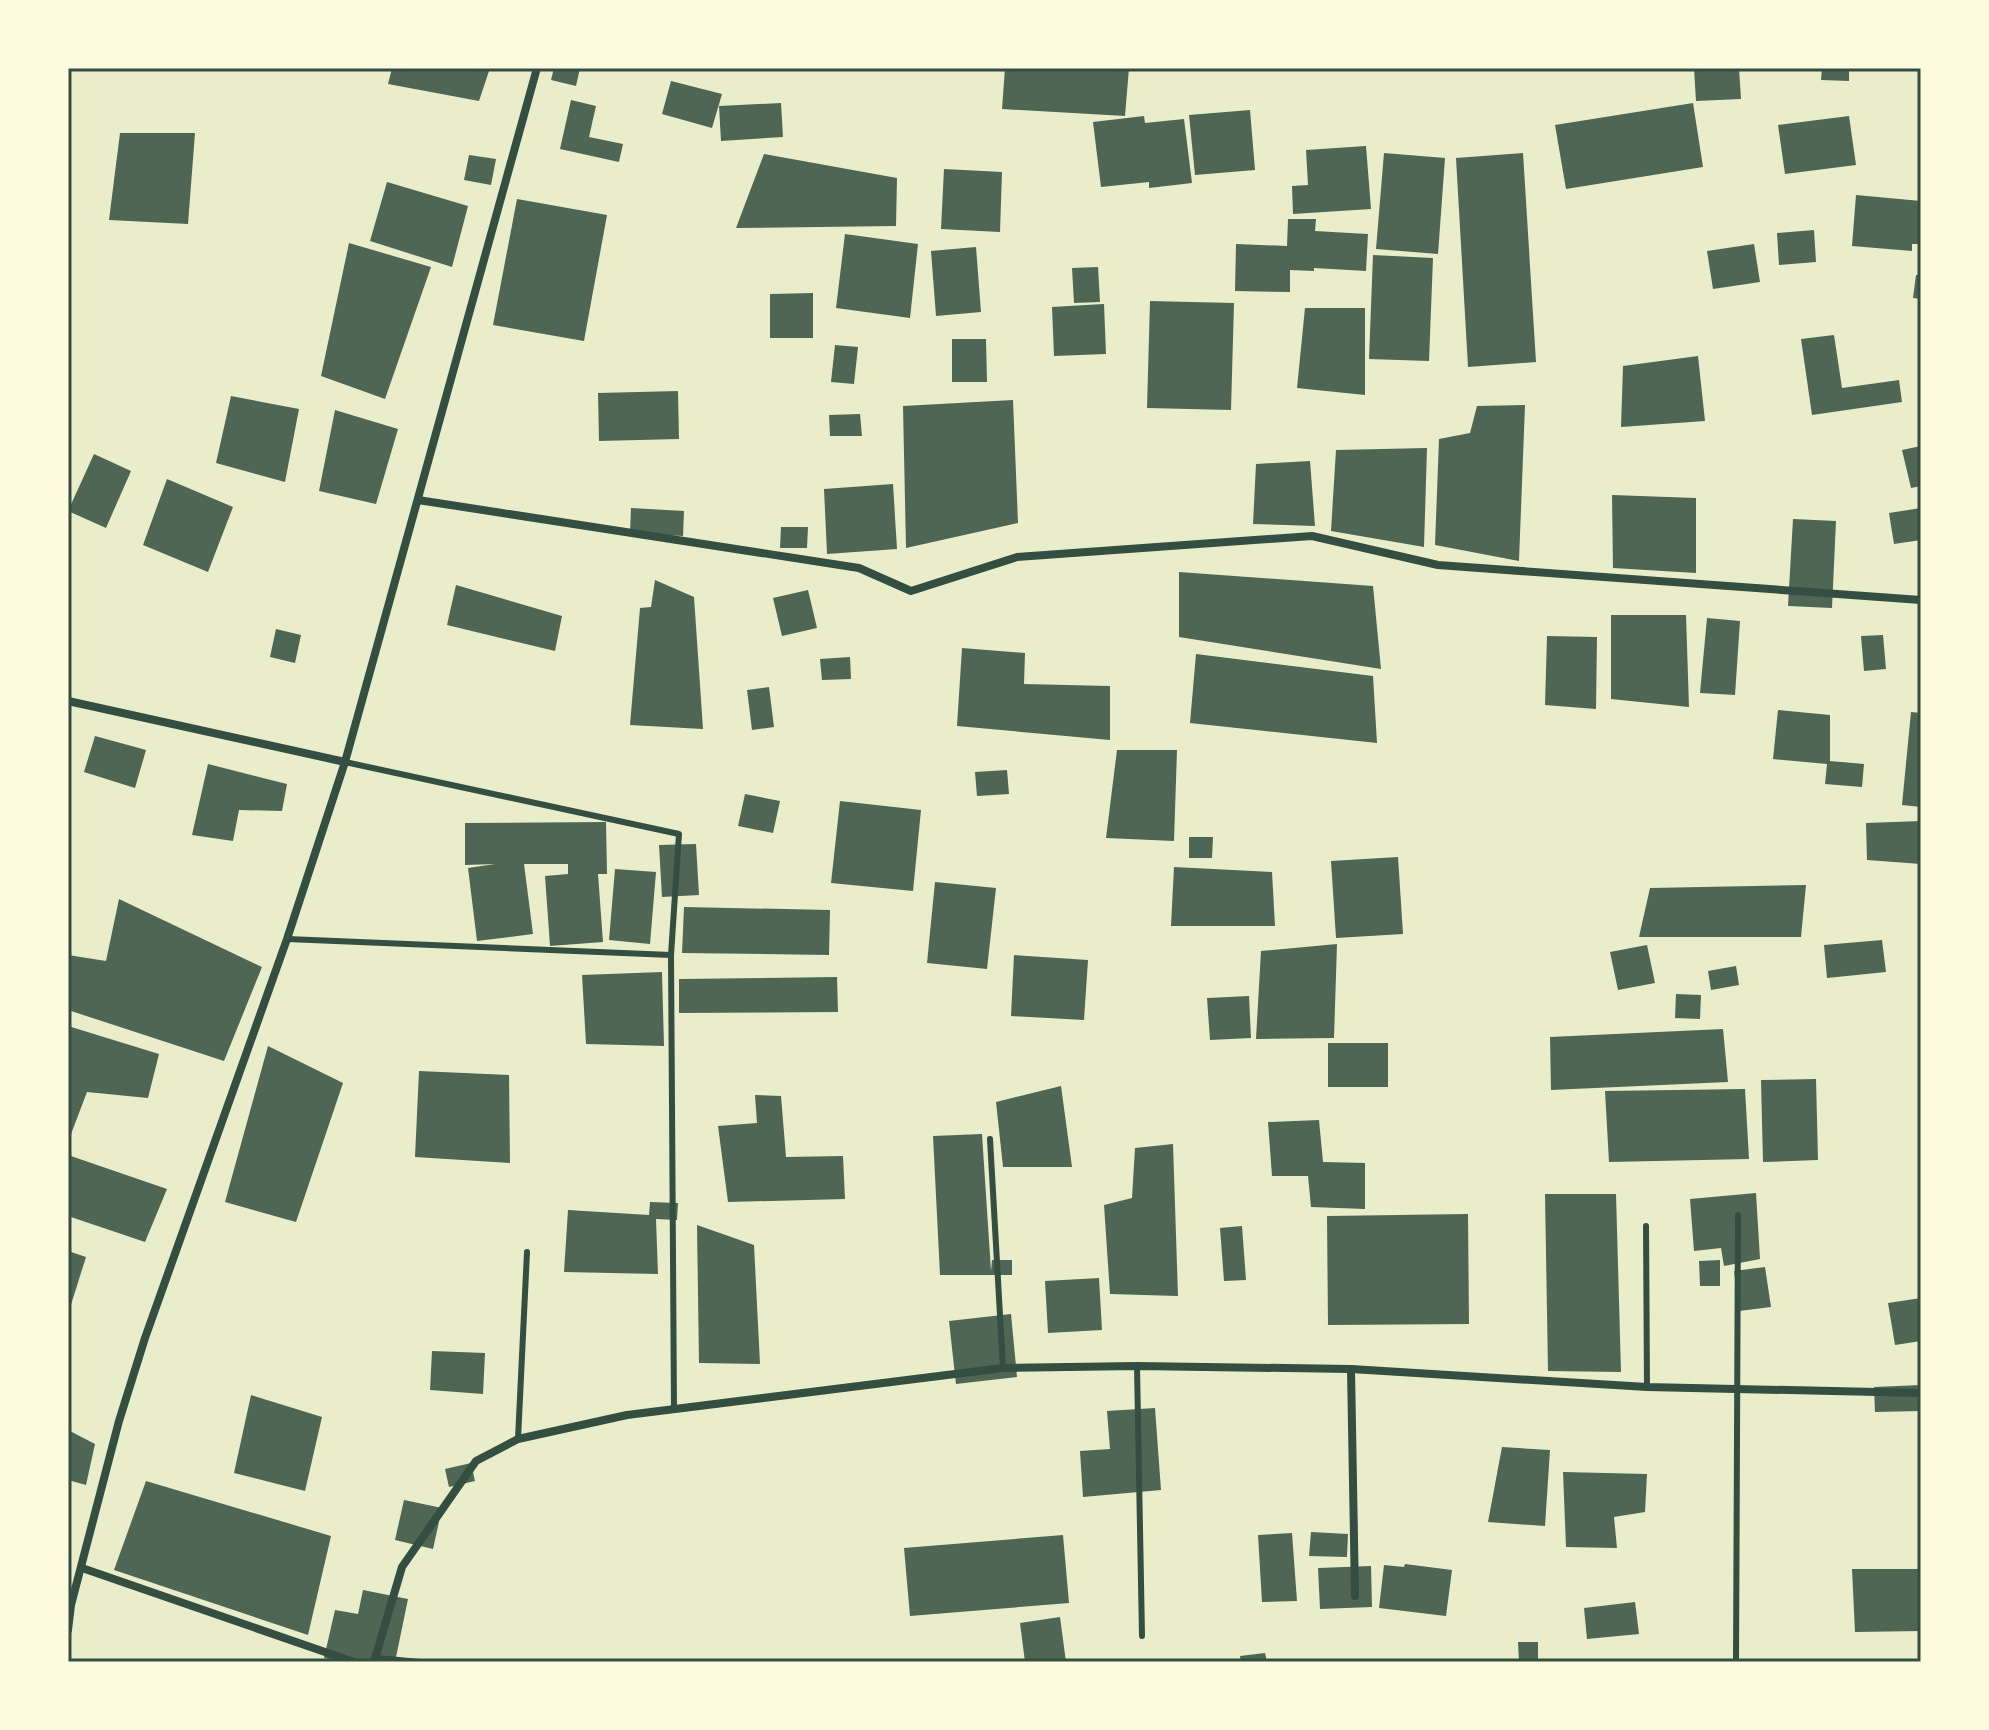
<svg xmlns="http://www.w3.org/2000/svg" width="1989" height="1730" viewBox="0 0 1989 1730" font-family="'Noto Sans',sans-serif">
<rect width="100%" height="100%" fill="#e9edc9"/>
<g fill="#4f6655">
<polygon points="392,68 490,68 479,101 388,84"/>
<polygon points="554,68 580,68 576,86 551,80"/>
<polygon points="1005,68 1129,68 1125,116 1002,109"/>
<polygon points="1694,68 1739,68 1741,99 1696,101"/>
<polygon points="1822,68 1849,68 1849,81 1821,80"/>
<polygon points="671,81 722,94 712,128 662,114"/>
<polygon points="571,100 596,106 589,137 623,144 619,162 560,149"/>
<polygon points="781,103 783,137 721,141 719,106"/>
<polygon points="1693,103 1703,167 1566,189 1555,125"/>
<polygon points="1250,110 1255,170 1195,175 1189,115"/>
<polygon points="1144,116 1145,123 1184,119 1192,183 1149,188 1149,182 1101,187 1093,122"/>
<polygon points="1849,116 1856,165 1785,174 1778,125"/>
<polygon points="120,133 195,133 188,224 109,220"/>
<polygon points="1366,146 1371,209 1293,214 1292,186 1308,185 1306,150"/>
<polygon points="1384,153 1445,158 1438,254 1376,249"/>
<polygon points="1523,153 1536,362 1468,367 1456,158"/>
<polygon points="764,154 897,178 896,226 736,228"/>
<polygon points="469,155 496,159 491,185 464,180"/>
<polygon points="944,169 1002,172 1000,232 941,229"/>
<polygon points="387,182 468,206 452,267 370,241"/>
<polygon points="1856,195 1921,201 1921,244 1912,244 1912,251 1852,246"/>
<polygon points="517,199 607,215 584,341 493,325"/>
<polygon points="1288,219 1316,219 1315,231 1368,234 1366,271 1314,268 1314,271 1290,270 1290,292 1235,291 1236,244 1287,246"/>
<polygon points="1814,230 1816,262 1779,265 1777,233"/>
<polygon points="845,234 918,244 910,318 836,308"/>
<polygon points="349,243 431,267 385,399 321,376"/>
<polygon points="1754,244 1760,282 1713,289 1707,251"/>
<polygon points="976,247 981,312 936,316 931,251"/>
<polygon points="1373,255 1433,258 1429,361 1369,359"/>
<polygon points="1098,267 1100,302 1074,303 1072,268"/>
<polygon points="1916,275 1921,275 1921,299 1913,298"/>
<polygon points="813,293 813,338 770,338 770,294"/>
<polygon points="1150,301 1234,303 1231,410 1147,408"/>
<polygon points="1104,304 1106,354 1054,356 1052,307"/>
<polygon points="1305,308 1365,308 1365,395 1297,388"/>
<polygon points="1834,335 1842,388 1899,380 1902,402 1812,415 1801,339"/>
<polygon points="952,339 986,339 987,382 952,382"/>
<polygon points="835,345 858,347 854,384 831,382"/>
<polygon points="1698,356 1705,421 1621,427 1623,366"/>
<polygon points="678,391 679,439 599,441 598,393"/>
<polygon points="231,396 299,409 285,482 216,463"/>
<polygon points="1013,400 1018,523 906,548 903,406"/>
<polygon points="1525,405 1519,561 1435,545 1439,439 1470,433 1477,406"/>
<polygon points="335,410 398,429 376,504 319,491"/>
<polygon points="860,414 862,436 830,436 829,415"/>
<polygon points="1921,446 1921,486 1911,488 1902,450"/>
<polygon points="1427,448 1424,547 1331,531 1336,450"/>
<polygon points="94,454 131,471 106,528 68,511"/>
<polygon points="1310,461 1315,526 1253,524 1256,464"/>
<polygon points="167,479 233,507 208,572 143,545"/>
<polygon points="893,484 897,549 827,554 824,489"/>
<polygon points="1612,495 1696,498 1696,573 1613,568"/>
<polygon points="631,508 684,511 683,536 630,533"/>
<polygon points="1921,508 1921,540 1894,544 1889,513"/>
<polygon points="1793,519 1836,521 1832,608 1788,606"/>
<polygon points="781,527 808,527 807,548 780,548"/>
<polygon points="1179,572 1373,586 1381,669 1179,637"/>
<polygon points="655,580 694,597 703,729 630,725 640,608 651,607"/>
<polygon points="456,585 562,616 555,651 447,625"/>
<polygon points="808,590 817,628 782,636 773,598"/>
<polygon points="1611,615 1686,615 1689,707 1611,699"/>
<polygon points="1707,618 1740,621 1735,695 1700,693"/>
<polygon points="276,629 301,635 295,663 270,657"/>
<polygon points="1883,635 1886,669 1864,671 1861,636"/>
<polygon points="1547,636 1597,637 1596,709 1545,705"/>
<polygon points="962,648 1025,653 1024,684 1110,686 1110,740 957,726"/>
<polygon points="1196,654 1373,676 1377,743 1190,723"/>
<polygon points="850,657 851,679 822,680 820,659"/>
<polygon points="769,687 774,727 752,730 747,690"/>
<polygon points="1778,710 1830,715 1830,761 1864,764 1862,787 1825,784 1827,764 1773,759"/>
<polygon points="1911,712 1921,713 1921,807 1902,805"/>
<polygon points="95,736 146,750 135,788 84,772"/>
<polygon points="1117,750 1177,750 1174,841 1106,838"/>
<polygon points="208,764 287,784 282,811 239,810 233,841 192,835"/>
<polygon points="1007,770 1009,794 977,796 975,772"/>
<polygon points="745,794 780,801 773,833 738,826"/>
<polygon points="840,801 921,810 913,891 831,883"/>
<polygon points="1921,821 1921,864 1867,860 1866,823"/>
<polygon points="606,822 607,874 598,874 603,942 550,946 545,876 568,874 568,864 524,864 533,934 477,941 468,868 495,864 465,865 465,823"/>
<polygon points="1189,837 1213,837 1212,858 1189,858"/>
<polygon points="696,844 699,895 662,897 659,845"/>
<polygon points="1398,857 1403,934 1336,938 1331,861"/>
<polygon points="1174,867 1272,872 1275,926 1171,926"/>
<polygon points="615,869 656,872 650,944 609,940"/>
<polygon points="935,882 996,888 987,969 927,963"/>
<polygon points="1806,885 1801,937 1639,937 1650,888"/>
<polygon points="119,899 262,967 224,1061 68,1010 68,955 106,961"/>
<polygon points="684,907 830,910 829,955 682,953"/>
<polygon points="1882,940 1886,972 1827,978 1824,945"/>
<polygon points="1337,944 1334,1038 1256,1039 1261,951"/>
<polygon points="1647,945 1655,983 1618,990 1610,952"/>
<polygon points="1014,955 1088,960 1084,1020 1011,1016"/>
<polygon points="1736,966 1739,985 1711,990 1708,971"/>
<polygon points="662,972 664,1046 586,1044 582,975"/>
<polygon points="837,977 838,1012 679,1013 679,979"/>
<polygon points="1676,994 1701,995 1700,1019 1675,1018"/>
<polygon points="1249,996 1251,1038 1210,1040 1207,998"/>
<polygon points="68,1026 159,1054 148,1098 87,1092 68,1142"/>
<polygon points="1723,1029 1728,1082 1551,1090 1550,1037"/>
<rect x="1328" y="1043" width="60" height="44"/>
<polygon points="268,1046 343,1083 296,1222 225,1202"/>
<polygon points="419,1071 509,1075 510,1163 415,1157"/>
<polygon points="1816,1079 1818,1160 1763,1162 1761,1080"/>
<polygon points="1061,1086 1072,1167 1003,1167 996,1102"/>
<polygon points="1745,1089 1749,1159 1609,1162 1605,1091"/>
<polygon points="755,1095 781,1096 786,1157 843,1156 845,1199 728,1202 718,1126 757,1123"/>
<polygon points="1319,1120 1323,1162 1365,1163 1365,1209 1311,1207 1308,1176 1272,1176 1268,1122"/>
<polygon points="982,1134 991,1271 992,1260 1012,1260 1012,1275 940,1275 933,1136"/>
<polygon points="1173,1144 1178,1296 1110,1294 1104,1205 1132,1198 1135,1148"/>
<polygon points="68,1155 167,1189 145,1242 68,1216"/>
<polygon points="1756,1193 1760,1259 1724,1266 1721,1248 1694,1251 1690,1199"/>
<polygon points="1545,1194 1616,1194 1621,1372 1548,1371"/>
<polygon points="650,1202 678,1203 677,1220 656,1219 658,1274 564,1272 568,1210 649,1215"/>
<polygon points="1468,1214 1469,1324 1328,1325 1327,1216"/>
<polygon points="697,1225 754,1245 760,1364 699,1363"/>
<polygon points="1242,1226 1246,1280 1224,1281 1220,1228"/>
<polygon points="68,1251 86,1257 69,1311 68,1311"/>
<polygon points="1720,1260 1720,1286 1700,1286 1699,1261"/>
<polygon points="1765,1267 1771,1307 1739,1311 1734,1271"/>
<polygon points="1099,1278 1102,1330 1048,1333 1045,1281"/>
<polygon points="1921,1298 1921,1341 1895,1345 1888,1303"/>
<polygon points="1011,1314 1017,1377 956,1384 949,1321"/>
<polygon points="432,1351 485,1353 483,1394 430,1390"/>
<polygon points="1921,1385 1921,1411 1875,1412 1874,1387"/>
<polygon points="251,1395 322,1417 305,1491 234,1473"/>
<polygon points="1155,1408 1161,1490 1083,1497 1080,1451 1110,1449 1107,1411"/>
<polygon points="68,1430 95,1444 86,1485 68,1480"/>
<polygon points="1502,1447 1550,1450 1545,1526 1488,1522"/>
<polygon points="471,1463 475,1481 449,1487 445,1469"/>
<polygon points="1563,1472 1647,1474 1645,1512 1614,1517 1617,1548 1566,1547"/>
<polygon points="146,1481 331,1536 308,1635 114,1570"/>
<polygon points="404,1500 442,1508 433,1549 395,1540"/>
<polygon points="1311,1532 1348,1534 1347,1557 1309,1556"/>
<polygon points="1292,1533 1297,1601 1262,1602 1258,1535"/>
<polygon points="1063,1535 1069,1603 910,1616 904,1548"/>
<polygon points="1405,1564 1452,1570 1446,1616 1379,1608 1384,1565 1404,1567"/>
<polygon points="1371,1566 1372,1607 1320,1609 1318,1568"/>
<polygon points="1852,1569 1919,1569 1921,1631 1855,1632"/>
<polygon points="363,1590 408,1599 395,1662 342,1662 324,1658 335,1610 358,1614"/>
<polygon points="1635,1602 1639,1634 1587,1639 1584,1608"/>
<polygon points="1060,1617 1066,1662 1025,1662 1020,1623"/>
<polygon points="1518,1642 1538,1642 1538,1662 1519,1662"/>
<polygon points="1265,1653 1267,1662 1241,1662 1240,1656"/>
</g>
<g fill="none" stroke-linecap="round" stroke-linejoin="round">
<g stroke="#344e41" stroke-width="6">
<polyline points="345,762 679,834 671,955 674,1409"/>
<polyline points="287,939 671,955"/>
<polyline points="990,1139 1003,1368"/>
<polyline points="1646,1226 1647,1387"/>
<polyline points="1137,1366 1142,1636"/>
<polyline points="518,1439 527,1252"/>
<polyline points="377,1658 420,1662"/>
<polyline points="1736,1662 1738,1215"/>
</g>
<g stroke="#344e41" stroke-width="8">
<polyline points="418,500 859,568 911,591 1017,557 1312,536 1438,565 1921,600"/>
<polyline points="68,701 345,762"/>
<polyline points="1351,1369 1355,1596"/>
<polyline points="82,1568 354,1662"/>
<polyline points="68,1630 71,1605 119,1421 145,1338 287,939 345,762 537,68"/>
<polyline points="374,1662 402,1567 476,1461 518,1439 627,1415 1003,1368 1137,1366 1351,1369 1647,1387 1921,1393"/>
</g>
</g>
<rect width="1989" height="1730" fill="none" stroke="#fefae0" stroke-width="140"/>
<rect x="70" y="70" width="1849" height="1590" fill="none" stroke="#344e41" stroke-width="3"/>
</svg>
